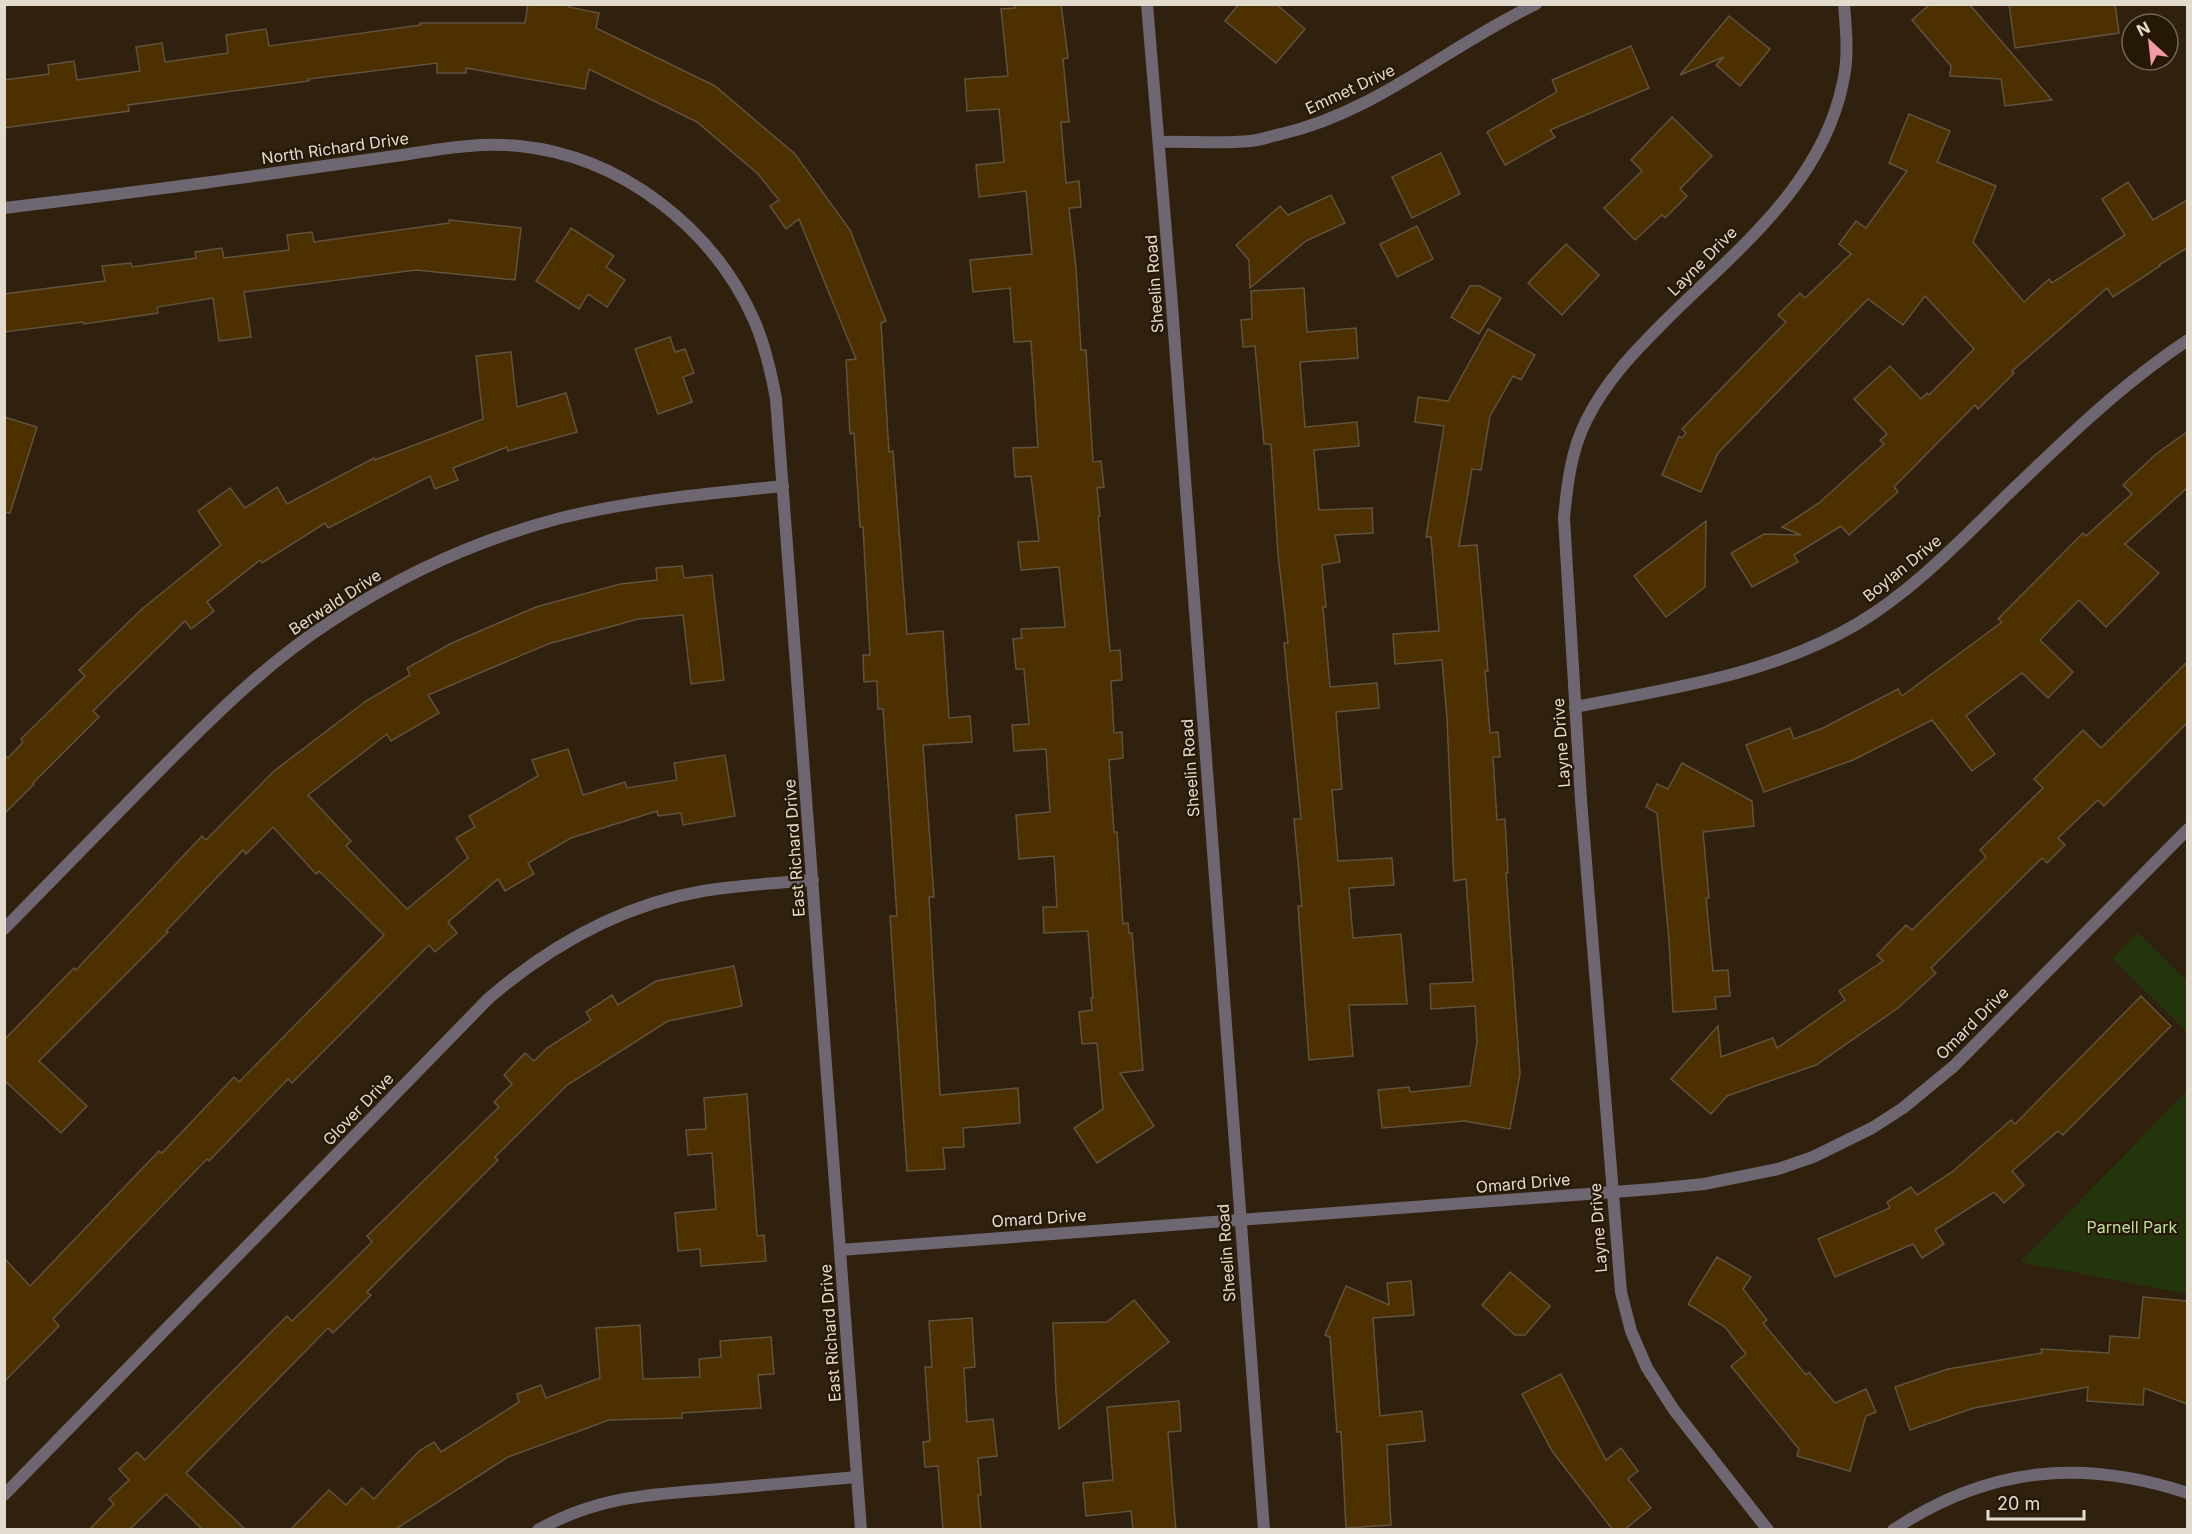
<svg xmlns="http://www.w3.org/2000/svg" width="2192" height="1534" viewBox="0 0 2192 1534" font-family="Inter,sans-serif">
<rect width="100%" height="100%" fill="#2f210e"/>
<g fill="#24340d">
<polygon points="2138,933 2187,981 2187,1032 2112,959"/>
<polygon points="2187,1091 2187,1294 2020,1262"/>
</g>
<g fill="#4c3000" stroke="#61523d" stroke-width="1.5">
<polygon points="528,4 569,4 569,7 599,13 596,28 715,86 795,154 850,230 886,321 881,323 889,452 893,451 907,634 943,631 949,718 970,716 972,742 923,745 934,897 929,897 940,1095 1018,1088 1020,1123 963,1128 964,1147 943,1148 945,1169 907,1171 890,916 897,916 883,709 878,709 877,681 864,682 863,655 870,655 863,527 860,527 854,433 850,434 846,360 856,359 799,219 786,229 770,206 779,200 758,174 697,122 589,69 585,89 466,68 466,73 437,73 437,63 308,79 309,81 128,105 129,111 4,128 4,80 49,74 48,65 74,61 77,80 140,71 136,47 162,43 165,62 228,53 226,35 266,29 269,46 421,25 420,23 525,23"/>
<polygon points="1014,4 1061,4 1068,58 1063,59 1069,122 1061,122 1066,183 1079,181 1081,207 1069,208 1076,268 1081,350 1086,350 1093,462 1101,461 1104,487 1097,488 1100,516 1098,516 1110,651 1120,650 1122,680 1111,681 1114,733 1122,732 1123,758 1109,760 1114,832 1117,832 1123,924 1128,923 1129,933 1132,933 1143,1070 1120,1073 1154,1126 1097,1163 1074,1128 1103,1109 1097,1043 1082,1044 1079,1012 1092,1010 1091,998 1093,998 1088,931 1044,933 1043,907 1057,907 1054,856 1019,859 1016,815 1050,812 1046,749 1014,751 1012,725 1029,724 1024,669 1016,669 1013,639 1022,638 1021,629 1065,627 1059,567 1021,570 1018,542 1039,541 1031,476 1015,477 1013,448 1038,447 1031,341 1014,342 1010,288 973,292 970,260 1032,254 1026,191 979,197 976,165 1004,162 999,109 967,111 965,79 1008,76 1001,9 1015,8"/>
<polygon points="1239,4 1276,4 1305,29 1276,63 1225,21"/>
<polygon points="1930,4 1969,4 2052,100 2005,106 2001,79 1950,76 1951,66 1912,20"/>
<polygon points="2009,4 2115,4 2119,33 2015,48"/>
<polygon points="1729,16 1770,49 1740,86 1716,65 1724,57 1680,75"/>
<polygon points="1631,46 1649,88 1550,130 1555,137 1505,165 1487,132 1557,92 1552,80"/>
<polygon points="1909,114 1950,131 1937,162 1996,186 1973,242 2024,302 2049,279 2052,283 2125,235 2102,199 2128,182 2153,220 2187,200 2187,248 2159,265 2160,266 2113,297 2107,288 2012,371 2014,373 1978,409 1975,405 1894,487 1898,492 1849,535 1841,526 1794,555 1798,562 1752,587 1731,553 1764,534 1801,535 1782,527 1819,503 1884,444 1880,440 1887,434 1854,399 1890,366 1921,399 1927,393 1929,395 1974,349 1925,296 1903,325 1868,299 1718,453 1701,492 1662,475 1679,436 1682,438 1686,433 1682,429 1786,322 1778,315 1800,293 1805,298 1851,254 1839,244 1856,221 1866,228 1907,171 1889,163"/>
<polygon points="1672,117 1712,156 1680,189 1687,196 1665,218 1662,215 1635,240 1604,208 1642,171 1631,160"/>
<polygon points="1441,153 1460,194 1412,218 1392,177"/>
<polygon points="1331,195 1345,223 1306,241 1250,288 1249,260 1236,245 1280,206 1288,215"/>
<polygon points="449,220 521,228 515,280 416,270 244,292 251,337 219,341 213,298 157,307 158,313 84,324 83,322 4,332 4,294 105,281 102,266 131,263 132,267 196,258 195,252 222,248 224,258 289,250 287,235 312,232 314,242 449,223"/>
<polygon points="1417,226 1433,259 1397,277 1380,244"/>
<polygon points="571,228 614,256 606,267 625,280 607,307 588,294 579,309 536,281"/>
<polygon points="1566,244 1599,275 1562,315 1528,283"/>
<polygon points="1470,286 1480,286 1501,298 1479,334 1451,317"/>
<polygon points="1304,288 1307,332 1356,328 1358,358 1300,362 1305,427 1357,422 1359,446 1314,450 1319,510 1372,508 1373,533 1335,535 1340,562 1322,565 1326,607 1323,607 1330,687 1377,683 1379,708 1336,712 1342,789 1332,790 1338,861 1392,858 1394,885 1349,888 1353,938 1401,934 1407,1004 1349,1005 1353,1056 1309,1060 1298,906 1302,906 1294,819 1301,819 1284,643 1288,643 1278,554 1271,444 1264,444 1255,346 1243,347 1241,320 1252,319 1251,291"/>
<polygon points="1488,329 1535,355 1521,380 1513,376 1490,416 1481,470 1472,469 1459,546 1477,545 1488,671 1485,671 1490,733 1498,732 1500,757 1493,757 1497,820 1505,819 1508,873 1506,873 1520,1074 1510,1129 1464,1121 1382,1128 1378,1090 1409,1087 1410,1092 1470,1086 1477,1041 1475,1006 1431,1009 1430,984 1473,982 1466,879 1454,881 1447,718 1442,660 1395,664 1393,634 1439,631 1431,537 1426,537 1444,426 1415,422 1418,397 1448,401"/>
<polygon points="670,337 675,352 685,349 694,373 683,377 692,402 658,414 635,349"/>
<polygon points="511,352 517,407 566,393 577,432 508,451 507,447 453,468 458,480 435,489 430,476 328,528 325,523 262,563 260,560 207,602 214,611 191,629 185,621 93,711 99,717 33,783 34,784 4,814 4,755 8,758 23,742 21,739 85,676 79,670 142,609 221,545 198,511 230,488 245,508 277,487 287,504 374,458 375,460 483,419 476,356"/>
<polygon points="4,417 37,427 10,513 4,512"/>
<polygon points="2187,432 2187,488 2125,544 2159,573 2106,627 2079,600 2040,640 2073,672 2048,698 2022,673 1966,716 1995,754 1972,771 1932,720 1853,760 1764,792 1746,745 1790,728 1794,739 1823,728 1898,689 1902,696 2002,622 1998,619 2083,533 2086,536 2132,494 2123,485 2156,454"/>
<polygon points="1706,521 1705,587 1666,617 1634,576"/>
<polygon points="682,566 684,578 712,575 724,680 691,684 683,615 638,619 548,644 428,695 439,713 391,741 387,734 308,795 351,841 346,846 407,909 468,858 456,838 475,827 469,816 538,776 532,760 568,749 583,795 625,782 627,788 677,780 674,763 725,755 735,816 683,825 681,813 658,816 657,811 571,838 528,863 534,874 505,891 498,879 448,922 457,933 435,952 429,945 292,1083 288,1079 209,1161 207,1159 53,1319 59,1326 4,1382 4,1258 30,1286 159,1151 162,1153 234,1077 239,1082 384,935 319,871 316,874 273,827 246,854 243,850 166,931 168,932 39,1061 87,1106 61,1133 4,1080 4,1040 74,968 76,970 202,836 206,840 274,771 366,701 410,675 407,668 452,643 536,607 620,584 657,580 656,568"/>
<polygon points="2187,662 2187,723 2104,806 2098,800 2058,838 2065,845 2047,863 2042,858 1931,968 1936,973 1898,1008 1816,1065 1727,1096 1711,1114 1671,1079 1718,1026 1721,1057 1773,1038 1777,1048 1845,1000 1839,991 1883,961 1877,955 1906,925 1912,930 1986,857 1980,850 2043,788 2034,779 2083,730 2101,748"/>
<polygon points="1682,763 1752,801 1754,826 1703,832 1709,898 1706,898 1713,971 1728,970 1730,996 1715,997 1716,1009 1673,1012 1669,940 1657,813 1646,807 1657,784 1668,789"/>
<polygon points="734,966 742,1006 668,1021 567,1085 495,1157 498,1160 367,1292 371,1295 333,1333 328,1328 186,1473 246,1530 203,1530 166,1494 129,1530 89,1530 114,1504 109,1499 129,1480 119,1469 137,1452 145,1460 287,1316 292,1321 372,1242 367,1236 499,1107 494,1102 512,1084 504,1075 525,1053 534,1061 547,1048 591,1020 586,1012 612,995 618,1005 656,981"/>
<polygon points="2141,996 2171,1026 2063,1135 2058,1131 2012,1171 2024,1185 2004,1203 1994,1192 1935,1230 1944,1244 1922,1258 1913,1244 1835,1277 1818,1239 1890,1208 1887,1202 1911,1187 1917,1195 1952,1172 2011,1120 2015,1124"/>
<polygon points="747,1094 757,1236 764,1235 766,1261 701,1266 700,1249 678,1251 675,1213 716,1209 712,1153 688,1155 686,1130 706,1129 704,1098"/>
<polygon points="1717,1257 1751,1277 1743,1289 1767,1320 1763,1323 1806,1375 1809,1372 1835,1403 1866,1389 1876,1412 1866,1416 1850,1471 1797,1456 1799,1449 1731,1366 1746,1354 1725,1327 1688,1304"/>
<polygon points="1510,1272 1550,1306 1525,1335 1515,1335 1482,1305"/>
<polygon points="1411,1281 1414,1315 1373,1318 1380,1416 1422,1411 1425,1441 1387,1445 1391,1525 1346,1528 1341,1432 1337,1432 1330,1337 1325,1335 1346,1286 1389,1305 1387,1283"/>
<polygon points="2143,1297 2187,1301 2187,1404 2144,1388 2143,1405 2087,1401 2088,1387 1974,1408 1910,1430 1895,1387 1948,1369 2042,1353 2041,1349 2109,1353 2110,1336 2139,1338"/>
<polygon points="1134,1300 1169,1342 1059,1429 1056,1392 1053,1323 1107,1322"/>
<polygon points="972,1318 975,1367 964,1368 967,1422 993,1419 997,1456 978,1458 981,1495 978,1495 981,1530 943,1530 938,1466 925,1467 923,1442 930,1441 925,1367 932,1367 929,1321"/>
<polygon points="640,1325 643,1379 700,1377 699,1359 721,1357 720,1341 771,1337 774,1374 758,1375 761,1408 682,1413 682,1418 609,1420 508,1457 394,1530 290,1530 329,1490 346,1505 362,1488 374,1499 419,1451 434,1442 441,1452 519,1402 517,1394 541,1385 546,1398 600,1378 596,1328"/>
<polygon points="1561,1374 1606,1460 1621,1448 1638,1471 1628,1479 1651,1508 1624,1530 1613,1530 1552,1451 1522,1394"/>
<polygon points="1179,1401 1181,1431 1168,1432 1176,1530 1133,1530 1131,1511 1086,1516 1083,1483 1113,1480 1107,1407"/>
</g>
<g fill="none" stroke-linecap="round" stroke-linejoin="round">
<g stroke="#6e6670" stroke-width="12">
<polyline points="1147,4 1171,292 1264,1530"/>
<path d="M1159,142C1189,141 1220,144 1250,141C1261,140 1271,136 1281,134C1377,112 1449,45 1536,4"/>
<path d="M4,208C95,197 185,186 275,173C318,167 360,161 402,155C441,149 480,142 519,146C621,156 713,228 754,320C765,345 771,372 776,399L861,1530"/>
<path d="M1575,707C1672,688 1770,675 1857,624C1912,591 1956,545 2002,500C2061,443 2119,386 2188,340"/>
<path d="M4,929C53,879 102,829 151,779C208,722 264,664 333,620C401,575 478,540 557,519C631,500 707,494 783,486"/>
<polyline points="840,1250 1653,1189 1704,1184 1778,1169 1813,1157 1872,1128 1903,1108 1954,1066 2188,829"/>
<path d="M4,1495L489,998C551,945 621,905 703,891C739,885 776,883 813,880"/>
<path d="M538,1530C598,1496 653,1494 720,1489C766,1485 811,1481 857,1477"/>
<path d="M1768,1530L1674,1410L1647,1368L1631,1331L1621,1292L1581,800L1564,518C1567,485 1571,451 1586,421C1606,380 1636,350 1668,318C1738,249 1823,183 1843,82C1849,56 1846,30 1844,4"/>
<path d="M1893,1530C1987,1467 2081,1458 2188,1493"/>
</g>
</g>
<g text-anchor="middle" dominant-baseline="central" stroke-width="4.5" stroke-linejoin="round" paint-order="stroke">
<g font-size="16" fill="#e4dbcf" stroke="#251805">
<text transform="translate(1350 89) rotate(-25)">Emmet Drive</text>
<text transform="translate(335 148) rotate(-8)">North Richard Drive</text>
<text transform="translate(1702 261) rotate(-45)">Layne Drive</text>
<text transform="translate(1154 284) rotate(-94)">Sheelin Road</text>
<text transform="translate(1902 568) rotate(-39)">Boylan Drive</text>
<text transform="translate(335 602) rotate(-33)">Berwald Drive</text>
<text transform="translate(1561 743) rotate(-94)">Layne Drive</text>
<text transform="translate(1190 768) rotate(-94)">Sheelin Road</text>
<text transform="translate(794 848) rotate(-94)">East Richard Drive</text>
<text transform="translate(1972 1023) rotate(-45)">Omard Drive</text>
<text transform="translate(358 1109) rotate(-46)">Glover Drive</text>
<text transform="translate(1523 1183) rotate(-5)">Omard Drive</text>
<text transform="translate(1039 1218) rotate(-4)">Omard Drive</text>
<text transform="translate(1598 1228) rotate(-94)">Layne Drive</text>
<text transform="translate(1226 1253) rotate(-94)">Sheelin Road</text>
<text transform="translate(830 1333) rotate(-94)">East Richard Drive</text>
</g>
<g font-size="16" fill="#c0e098" stroke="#251805">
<text x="2132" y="1227">Parnell Park</text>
</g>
</g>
<rect width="2192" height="1534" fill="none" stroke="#e4dbcf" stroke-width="12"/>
<g transform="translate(2150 42) rotate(333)"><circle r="28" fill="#251805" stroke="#716656" stroke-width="1.5"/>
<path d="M0-4.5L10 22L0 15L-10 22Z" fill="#f49aa6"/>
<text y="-9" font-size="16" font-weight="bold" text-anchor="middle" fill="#e4dbcf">N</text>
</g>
<path d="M1988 1510v9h96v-9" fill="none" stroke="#e4dbcf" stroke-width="3"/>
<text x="1997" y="1510" font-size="18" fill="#e4dbcf" stroke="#251805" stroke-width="4.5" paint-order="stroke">20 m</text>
</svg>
